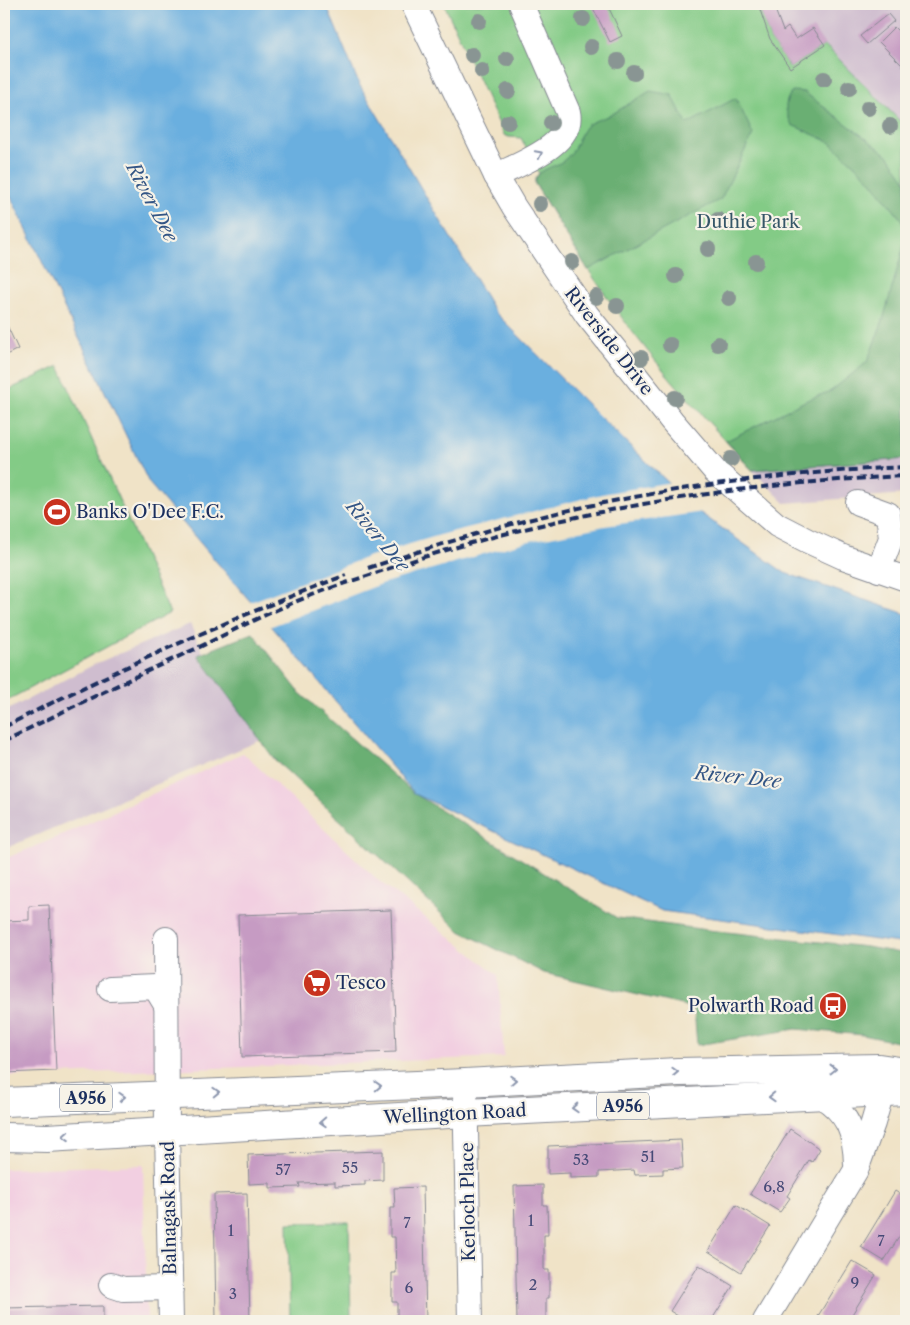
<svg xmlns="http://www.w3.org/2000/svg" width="910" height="1325" viewBox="0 0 910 1325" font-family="'Libre Caslon Text',serif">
<rect width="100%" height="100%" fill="#f7f3e8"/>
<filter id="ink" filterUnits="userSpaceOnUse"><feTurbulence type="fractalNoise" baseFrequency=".02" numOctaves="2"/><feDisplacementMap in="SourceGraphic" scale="10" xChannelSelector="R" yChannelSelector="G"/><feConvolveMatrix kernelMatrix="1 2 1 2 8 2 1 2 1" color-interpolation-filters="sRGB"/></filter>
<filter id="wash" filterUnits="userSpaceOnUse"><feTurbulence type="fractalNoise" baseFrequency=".0096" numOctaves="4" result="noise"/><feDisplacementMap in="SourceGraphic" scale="20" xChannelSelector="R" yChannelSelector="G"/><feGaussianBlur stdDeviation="1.12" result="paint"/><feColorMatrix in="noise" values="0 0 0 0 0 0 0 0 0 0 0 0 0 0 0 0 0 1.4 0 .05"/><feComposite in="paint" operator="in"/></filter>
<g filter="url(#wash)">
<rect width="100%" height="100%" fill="#f0e3c7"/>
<g fill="#f2cfe1">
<polygon points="243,753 379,881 498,975 504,1057 4,1076 4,859 46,842"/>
<polygon points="143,1165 147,1321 4,1321 4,1169"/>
</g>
<g fill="#cfbdcf">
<polygon points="758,4 906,4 906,127 825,46 790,68 770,39"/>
<polygon points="906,459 906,494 785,503 752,470"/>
<polygon points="190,624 207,661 266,738 4,849 4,712 97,663"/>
</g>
<g fill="#83cb86" stroke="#4f7d72">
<path d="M444,4H758L770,39L790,68L825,45L906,127V459L752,470C705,418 658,368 617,311C587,270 561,227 535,184V179L539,173L521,138L509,137L504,135Z"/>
<polygon points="59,366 170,613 4,702 4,392"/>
<polygon points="349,1222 351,1321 290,1321 288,1223"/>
</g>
<g fill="#6aaf73" stroke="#426f68">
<path d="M650,91L672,95L687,124L736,98L753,134L721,199L588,270L535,184C535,169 553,168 563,161C577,151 577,137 586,126C593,120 606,118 614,113C626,106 638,98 650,91Z"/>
<path d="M792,91L804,92L888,155L906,181V232L901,219L868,178L830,142L792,125C785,110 783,105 792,91Z"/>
<polygon points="906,238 906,459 752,470 726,441 807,400 831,391 867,362 883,320"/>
<polygon points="253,633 300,693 415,794 617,918 708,930 867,947 906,954 906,1044 863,1035 796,1029 697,1045 694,1008 544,973 460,931 275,760 198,655"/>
</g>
<polygon fill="#6aafdf" stroke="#426f9e" points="4,4 326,4 359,84 495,312 601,418 699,512 785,573 906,614 906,944 662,911 415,794 149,483 4,183"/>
<polygon fill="#f0e3c7" points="672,482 703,512 605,526 525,542 384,583 269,627 248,603 370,556 447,533 602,494"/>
<g id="blocks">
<g fill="#c69bc3">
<polygon points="591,4 607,4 622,36 610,42"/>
<polygon points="758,4 773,4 783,31 788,27 796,39 813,28 825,45 790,68 770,39"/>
<polygon points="882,4 894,4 885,9"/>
<polygon points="888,14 894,21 867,44 860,36"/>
<polygon points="894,27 906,39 906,69 879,42"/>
<polygon points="4,319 18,349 4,356"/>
<polygon points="49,905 56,1071 4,1073 4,921 29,920 29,906"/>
<polygon points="391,910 396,1052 242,1057 238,915"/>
<polygon points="790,1129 820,1149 812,1162 809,1160 787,1196 790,1198 780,1212 750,1194"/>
<polygon points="681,1140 683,1168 663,1169 663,1174 635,1175 634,1170 599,1172 599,1177 570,1178 570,1173 548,1174 548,1146"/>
<polygon points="383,1151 383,1180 365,1181 365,1185 335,1186 335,1182 299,1183 300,1187 270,1188 270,1183 249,1184 248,1155"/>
<polygon points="906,1170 906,1181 901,1178"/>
<polygon points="543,1185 543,1205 547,1205 548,1235 544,1235 544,1270 549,1270 549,1298 546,1298 546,1321 517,1321 514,1186"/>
<polygon points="423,1187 426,1321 397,1321 397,1302 392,1302 392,1273 396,1273 395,1237 390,1237 390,1208 395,1208 394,1188"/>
<polygon points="895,1191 906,1198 906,1226 884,1261 861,1247"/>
<polygon points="247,1193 250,1321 216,1321 214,1194"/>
<polygon points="736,1205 770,1226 741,1272 708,1251"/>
<polygon points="852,1261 876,1275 848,1321 825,1321 818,1316"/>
<polygon points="699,1265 733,1286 711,1321 686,1321 670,1311"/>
<polygon points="103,1306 103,1321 4,1321 4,1308"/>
</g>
</g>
</g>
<g filter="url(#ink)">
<use href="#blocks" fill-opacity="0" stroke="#868992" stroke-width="1"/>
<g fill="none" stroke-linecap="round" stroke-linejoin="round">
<defs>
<g id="minor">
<polyline points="413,4 496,176 514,207 587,315 672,421 715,471 777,525 808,541 843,557 906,579"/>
<path d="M496,176C518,164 575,145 568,112L521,4"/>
<polyline points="858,503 888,514 891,538 879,570"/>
<polyline points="166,939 167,1131 171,1321"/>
<polyline points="110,989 155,987 166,1005"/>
<polyline points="465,1083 470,1321"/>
<path d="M821,1096C848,1113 855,1132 856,1164"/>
<polyline points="111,1285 123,1289 171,1288"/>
<polyline points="765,1321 856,1170 873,1123 882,1092 880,1075"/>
</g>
<g id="major">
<polyline points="4,1102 465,1083 678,1072 879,1068 906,1072"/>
<polyline points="4,1137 47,1138 466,1113 906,1091"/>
</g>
</defs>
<use href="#minor" stroke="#868992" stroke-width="26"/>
<use href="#major" stroke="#868992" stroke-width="30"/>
<use href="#minor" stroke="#fff" stroke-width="24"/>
<use href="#major" stroke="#fff" stroke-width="28"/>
<g stroke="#1b2f5e" stroke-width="4" stroke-dasharray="8 4" stroke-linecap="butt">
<path d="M368,568C417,552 466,536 516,523C644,490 775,473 906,467"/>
<path d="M4,727C115,670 229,619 346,575"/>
<path d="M4,741C66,710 129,679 193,650C219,638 244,624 270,613C300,599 332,587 364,577C538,515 722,484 906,476"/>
</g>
</g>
<g fill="#899593">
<circle cx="583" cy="19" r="8"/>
<circle cx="479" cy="21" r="8"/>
<circle cx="591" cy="47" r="8"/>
<circle cx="472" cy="55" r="8"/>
<circle cx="507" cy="59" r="8"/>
<circle cx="618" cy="61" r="8"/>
<circle cx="482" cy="71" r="8"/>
<circle cx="634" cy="73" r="8"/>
<circle cx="824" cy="79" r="8"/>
<circle cx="849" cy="88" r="8"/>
<circle cx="508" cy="91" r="8"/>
<circle cx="868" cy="108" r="8"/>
<circle cx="508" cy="122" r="8"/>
<circle cx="551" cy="123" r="8"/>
<circle cx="890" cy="126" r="8"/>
<circle cx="540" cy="204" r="8"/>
<circle cx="718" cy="220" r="8"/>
<circle cx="708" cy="249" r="8"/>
<circle cx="572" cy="262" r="8"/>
<circle cx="756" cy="262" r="8"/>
<circle cx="676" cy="276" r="8"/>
<circle cx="596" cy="297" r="8"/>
<circle cx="729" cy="298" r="8"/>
<circle cx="617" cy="306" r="8"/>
<circle cx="718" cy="344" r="8"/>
<circle cx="670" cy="345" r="8"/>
<circle cx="641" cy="358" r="8"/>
<circle cx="675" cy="398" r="8"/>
<circle cx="731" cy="459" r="8"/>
</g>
<defs><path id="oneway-chevron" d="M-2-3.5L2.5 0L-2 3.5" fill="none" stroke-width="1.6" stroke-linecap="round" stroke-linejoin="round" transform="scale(1.25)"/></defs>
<g stroke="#8d97ae">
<use href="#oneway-chevron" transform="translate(539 154) rotate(-27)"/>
<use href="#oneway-chevron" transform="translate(833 1069) rotate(-1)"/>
<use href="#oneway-chevron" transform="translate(675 1072) rotate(-2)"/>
<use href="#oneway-chevron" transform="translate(513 1080) rotate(-3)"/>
<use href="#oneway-chevron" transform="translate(378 1086) rotate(-2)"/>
<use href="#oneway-chevron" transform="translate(216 1092) rotate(-2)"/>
<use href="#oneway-chevron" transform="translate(122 1097) rotate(-3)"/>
<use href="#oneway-chevron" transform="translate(772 1097) rotate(178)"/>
<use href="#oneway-chevron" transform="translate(575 1108) rotate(177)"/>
<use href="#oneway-chevron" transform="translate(323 1122) rotate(177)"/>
<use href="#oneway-chevron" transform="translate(66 1136) rotate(176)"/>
</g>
</g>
<defs>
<symbol id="stadium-disc" viewBox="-11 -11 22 22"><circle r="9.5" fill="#c8321e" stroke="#f7f3e8"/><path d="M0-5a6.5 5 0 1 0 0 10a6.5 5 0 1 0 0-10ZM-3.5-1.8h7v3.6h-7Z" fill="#fff"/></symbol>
<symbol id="supermarket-disc" viewBox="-11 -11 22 22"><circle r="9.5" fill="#c8321e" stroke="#f7f3e8"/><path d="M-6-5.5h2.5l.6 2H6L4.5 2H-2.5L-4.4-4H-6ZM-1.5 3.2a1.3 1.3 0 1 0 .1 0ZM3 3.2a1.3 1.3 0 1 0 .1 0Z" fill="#fff"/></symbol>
<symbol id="bus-disc" viewBox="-11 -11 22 22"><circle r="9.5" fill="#c8321e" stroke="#f7f3e8"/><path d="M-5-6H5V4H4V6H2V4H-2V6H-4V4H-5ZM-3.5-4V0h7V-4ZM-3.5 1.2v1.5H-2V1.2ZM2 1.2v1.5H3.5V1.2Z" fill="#fff"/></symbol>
</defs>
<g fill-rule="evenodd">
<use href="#stadium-disc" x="41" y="496" width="32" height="32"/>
<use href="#supermarket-disc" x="301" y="967" width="32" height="32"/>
<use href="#bus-disc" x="817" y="990" width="32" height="32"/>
</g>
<g text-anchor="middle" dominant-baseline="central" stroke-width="4.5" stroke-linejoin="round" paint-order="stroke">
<g font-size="15" fill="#464a77">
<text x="648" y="1156">51</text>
<text x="581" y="1159">53</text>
<text x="350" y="1167">55</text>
<text x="283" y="1169">57</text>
<text x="774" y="1186">6,8</text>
<text x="531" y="1220">1</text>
<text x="407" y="1222">7</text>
<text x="231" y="1230">1</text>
<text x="881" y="1240">7</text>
<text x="855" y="1282">9</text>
<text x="533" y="1284">2</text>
<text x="409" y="1287">6</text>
<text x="233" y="1293">3</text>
</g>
<g fill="#f7f3e8" stroke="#5d6a87" stroke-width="1">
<rect x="60" y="1084.5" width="52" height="27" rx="4"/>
<rect x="597" y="1092.5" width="52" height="27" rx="4"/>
</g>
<g font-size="16" font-weight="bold" fill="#1b2f5e">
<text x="86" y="1098">A956</text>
<text x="623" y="1106">A956</text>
</g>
<g font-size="18" fill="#355668" stroke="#f7f3e8">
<text x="748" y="222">Duthie Park</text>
</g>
<g font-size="18" fill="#1b2f5e" stroke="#f7f3e8">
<text transform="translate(609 341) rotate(52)">Riverside Drive</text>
<text transform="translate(455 1114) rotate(-3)">Wellington Road</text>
<text transform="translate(468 1202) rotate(-91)">Kerloch Place</text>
<text transform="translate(169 1208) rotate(-91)">Balnagask Road</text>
</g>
<g font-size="18" fill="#1b2f5e" stroke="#f7f3e8" text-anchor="start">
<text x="76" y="512">Banks O'Dee F.C.</text>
<text x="336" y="983">Tesco</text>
<text x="814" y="1006" text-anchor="end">Polwarth Road</text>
</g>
<g font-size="19" font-style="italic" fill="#335585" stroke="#f7f3e8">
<text transform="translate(152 202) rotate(62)">River Dee</text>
<text transform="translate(378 536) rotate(50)">River Dee</text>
<text transform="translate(738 777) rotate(6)">River Dee</text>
</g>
</g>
<rect width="910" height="1325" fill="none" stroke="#f7f3e8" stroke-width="20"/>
</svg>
